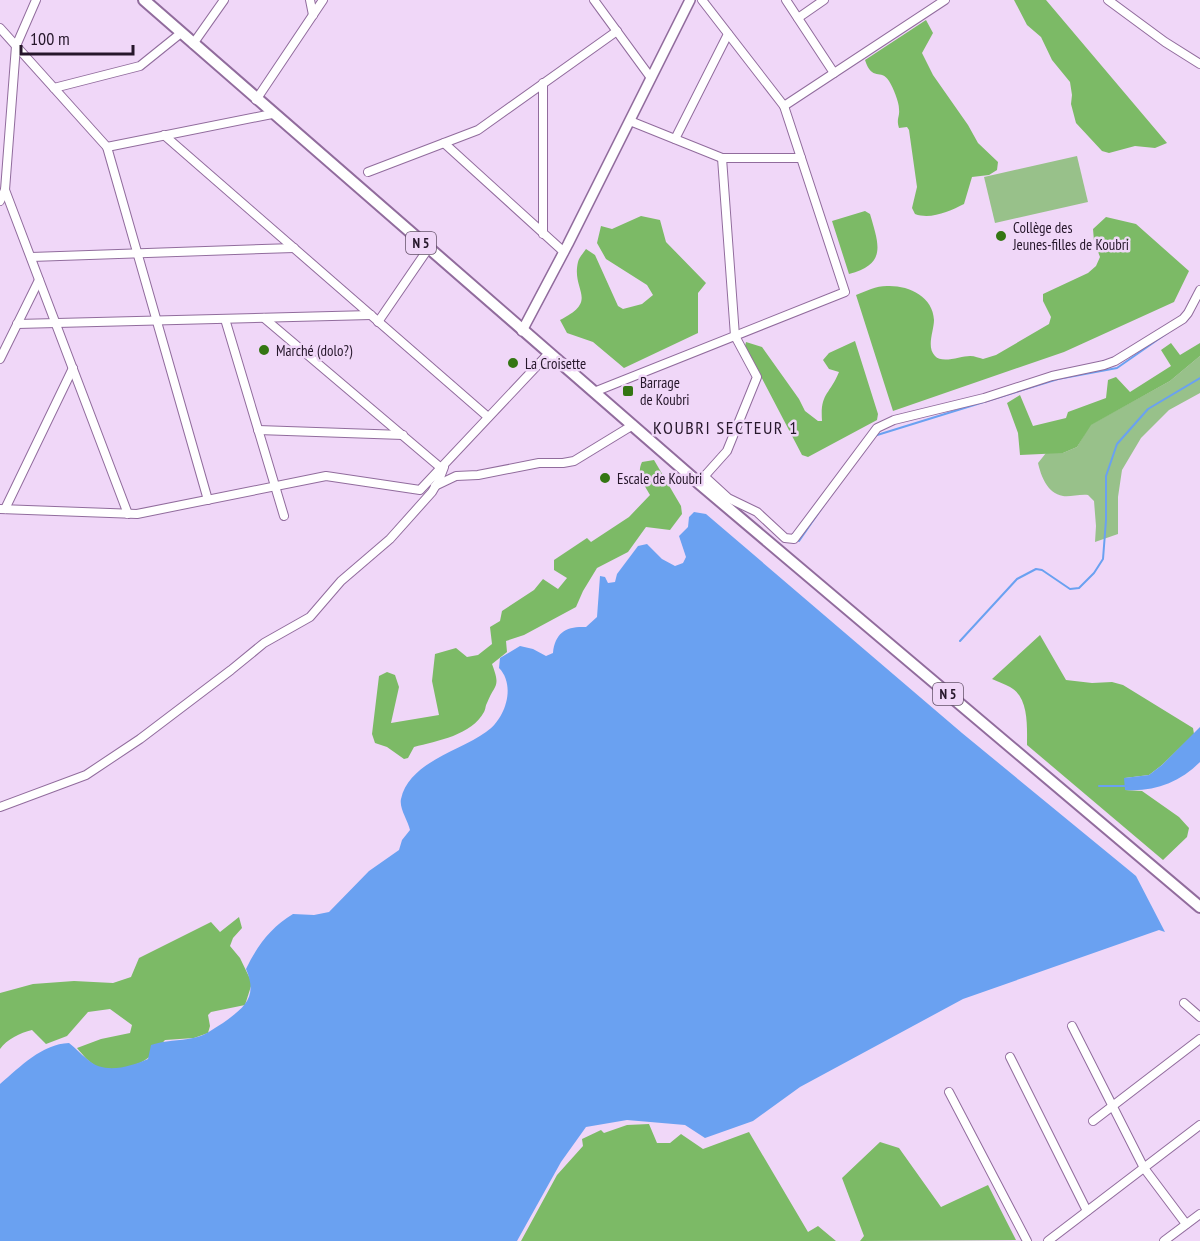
<svg xmlns="http://www.w3.org/2000/svg" width="1200" height="1241" viewBox="0 0 1200 1241" font-family="'PT Sans Narrow',sans-serif">
<rect width="100%" height="100%" fill="#f0d7f8"/>
<g fill="#98c18a">
<polygon points="1077,156 1088,202 995,223 984,177"/>
<path d="M1200,356V393L1169,410L1141,438L1122,470L1118,497V534L1095,542L1096,526L1094,501L1088,495C1080,494 1070,497 1063,496C1047,493 1041,476 1038,463L1046,453H1063L1077,447L1090,425L1170,381Z"/>
</g>
<g fill="#7cba66">
<polygon points="1014,0 1046,0 1167,143 1155,148 1135,146 1109,153 1102,151 1076,123 1071,104 1072,95 1070,82 1052,60 1041,37 1027,25"/>
<path d="M926,20L933,33L922,53L933,75L968,125L978,143L998,162L997,170L989,175L972,177L964,204C950,211 931,220 915,214L912,208L917,187L909,130L907,127L899,128C896,118 900,117 899,109C899,102 893,87 889,81C881,68 872,82 865,60Z"/>
<path d="M865,211L870,214C879,245 887,264 849,274L832,221Z"/>
<path d="M641,216L660,220L666,242L706,283L698,293V333L624,368L593,342L567,333L560,320C600,300 571,291 578,262C579,258 583,253 586,249L595,255L618,306L623,309L642,304L653,295L647,285L606,259L597,243L601,226L612,229Z"/>
<path d="M1106,217L1136,224L1189,271L1174,302L1064,352L893,411L856,295C866,291 876,286 887,286C908,285 933,296 934,320C934,331 926,347 935,356C942,364 961,356 970,356C975,356 979,358 983,359L996,355L1049,324L1051,317L1043,301V294L1088,273L1096,266L1100,257L1094,241L1093,229Z"/>
<path d="M855,341L878,414L877,420L808,457L802,455L745,346L746,342L762,347L799,399L805,411L818,421H822C820,393 829,396 839,372L829,369L823,360L829,353Z"/>
<polygon points="1171,343 1180,355 1200,343 1200,356 1170,381 1091,425 1077,447 1063,453 1020,455 1018,433 1007,403 1020,395 1033,426 1066,418 1068,412 1106,398 1108,380 1116,377 1130,392 1171,366 1161,350"/>
<path d="M654,460L681,506L682,514L670,530L646,527L628,552L597,568L583,591L576,607L524,635L506,641L507,652L492,664C501,688 495,683 487,703C485,707 486,708 484,712C472,735 437,741 414,747L408,758L404,759L387,747L375,743L372,734L379,676L387,672L395,675L399,687L391,723L439,715L432,681L435,654L456,648L467,657L478,655L492,644L490,627L500,621L502,611L534,590L543,579L558,589L567,578L554,570V560L587,538L591,542L629,517L650,495C644,484 636,474 642,462Z"/>
<path d="M1040,635L1066,680L1092,683L1112,682L1123,685L1193,728L1194,734L1162,765L1149,775L1125,778V790L1142,791L1179,817L1189,828L1187,837L1163,860L1027,745C1027,726 1029,697 1010,687C1005,684 998,682 992,679Z"/>
<path d="M239,917L242,928L233,938L230,946L240,958L252,983L245,1005L211,1012L208,1015L210,1026L208,1033L194,1038L165,1040C159,1046 154,1053 148,1058C137,1067 112,1072 98,1067C89,1063 83,1055 77,1048L101,1039L130,1033L132,1025L110,1009L88,1012L67,1036L46,1044L32,1030C20,1033 7,1039 0,1049V993L33,984L74,981L113,983L131,977L139,958L211,922L220,932Z"/>
<polygon points="649,1124 657,1143 670,1143 681,1134 703,1149 749,1132 808,1232 818,1226 836,1241 521,1241 557,1175 583,1146 582,1139 601,1130 604,1133 627,1125"/>
<polygon points="880,1142 899,1148 941,1207 988,1185 1016,1240 860,1241 864,1236 842,1178"/>
</g>
<g fill="#6aa1f1">
<path d="M694,512L706,514L962,733L1136,876L1165,932L1159,930L963,999L800,1087L753,1121L705,1138L685,1125L627,1120L586,1127L561,1162L517,1241H0V1084C20,1067 42,1044 69,1043C76,1048 80,1054 87,1059C104,1075 129,1067 148,1059L151,1045C165,1040 179,1041 193,1038C205,1036 213,1029 223,1023C245,1007 258,997 246,969C257,946 271,927 293,914L314,915L329,912L369,871L399,850L402,840L410,830C408,821 399,808 401,799C409,762 460,751 486,732C506,719 516,685 499,668L500,658L520,646L533,649L546,656L553,653C555,632 567,626 586,627L597,617L600,576L605,577L608,583L615,582L617,574L638,546L647,544L662,559L675,566L683,563L686,557L679,536L688,527L689,517Z"/>
<path d="M1200,727V762C1179,783 1154,792 1125,790L1124,778L1149,775L1162,765Z"/>
</g>
<g fill="none" stroke-linecap="round" stroke-linejoin="round">
<g stroke="#6aa1f1" stroke-width="2">
<polyline points="1188,319 1200,298"/>
<polyline points="874,436 1058,379 1117,368 1173,329"/>
<polyline points="799,541 828,499"/>
<polyline points="960,641 1017,579 1036,569 1042,570 1070,589 1079,588 1094,573 1103,559 1106,520 1106,476 1117,444 1148,409 1200,378"/>
<polyline points="1099,786 1126,786"/>
</g>
<defs>
<g id="minor">
<polyline points="310,0 313,15"/>
<polyline points="594,0 651,78"/>
<polyline points="786,0 834,73"/>
<polyline points="1108,0 1165,42 1200,64"/>
<polyline points="798,18 824,0"/>
<polyline points="0,28 107,147 208,500"/>
<polyline points="193,44 224,0"/>
<polyline points="543,83 543,234"/>
<polyline points="54,88 140,66 181,33"/>
<polyline points="256,100 323,0"/>
<polyline points="784,106 945,0"/>
<polyline points="630,121 722,158 801,158"/>
<polyline points="164,135 488,417"/>
<polyline points="675,139 728,34"/>
<polyline points="444,143 564,252"/>
<polyline points="107,147 272,114"/>
<polyline points="368,172 478,130 617,31"/>
<polyline points="5,190 128,514"/>
<polyline points="0,201 5,190 16,46 36,0"/>
<polyline points="31,257 294,248"/>
<polyline points="264,318 441,468"/>
<polyline points="225,319 284,516"/>
<polyline points="378,322 428,249"/>
<polyline points="17,324 371,315"/>
<polyline points="0,359 39,280"/>
<polyline points="594,392 845,292 784,106 702,0"/>
<polyline points="258,430 403,435"/>
<polyline points="704,476 728,498 757,512 785,538 794,539 877,428 894,420 984,398 1052,376 1104,365 1115,361 1183,319 1188,313 1200,290"/>
<polyline points="701,480 727,451 757,377 735,336 722,158"/>
<polyline points="435,486 456,476 478,475 539,463 563,463 574,461 633,425"/>
<polyline points="0,509 137,514 326,476 420,490 549,353"/>
<polyline points="5,509 73,368"/>
<polyline points="0,807 86,775 140,739 231,670 264,643 310,617 341,581 390,539 432,492 439,480 444,467"/>
<polyline points="1184,1003 1200,1017"/>
<polyline points="1072,1026 1144,1168 1186,1224"/>
<polyline points="1010,1057 1087,1211"/>
<polyline points="949,1092 1027,1241"/>
<polyline points="1093,1121 1200,1039"/>
<polyline points="1048,1241 1200,1125"/>
<polyline points="1164,1241 1200,1214"/>
</g>
<polyline id="major" points="522,331 568,244 690,0"/>
<polyline id="highway" points="144,0 701,485 1200,907"/>
</defs>
<use href="#minor" stroke="#916c9d" stroke-width="10"/>
<use href="#major" stroke="#916c9d" stroke-width="12"/>
<use href="#highway" stroke="#916c9d" stroke-width="14"/>
<use href="#minor" stroke="#fff" stroke-width="8"/>
<use href="#major" stroke="#fff" stroke-width="9"/>
<use href="#highway" stroke="#fff" stroke-width="10"/>
</g>
<g fill="#347613" stroke="#f0d7f8" stroke-width="2">
<circle cx="1001" cy="236" r="6"/>
<circle cx="264" cy="350" r="6"/>
<circle cx="513" cy="363" r="6"/>
<rect x="622" y="385" width="12" height="12" rx="3"/>
<circle cx="605" cy="478" r="6"/>
</g>
<g text-anchor="middle" dominant-baseline="central" stroke-width="5" stroke-linejoin="round" paint-order="stroke">
<g fill="#f0d7f8" stroke="#635168" stroke-width="1.5">
<rect x="406" y="232" width="30" height="22" rx="4.5"/>
<rect x="933" y="683" width="30" height="22" rx="4.5"/>
</g>
<g font-size="14" font-weight="bold" fill="#26172b">
<text x="421" y="243">N 5</text>
<text x="948" y="694">N 5</text>
</g>
<g font-size="15" fill="#26172b" stroke="#f0d7f8" text-anchor="start">
<text x="1013" y="227">Collège des<tspan x="1013" dy="17">Jeunes-filles de Koubri</tspan></text>
<text x="276" y="350">Marché (dolo?)</text>
<text x="525" y="363">La Croisette</text>
<text x="640" y="382">Barrage<tspan x="640" dy="17">de Koubri</tspan></text>
<text x="617" y="478">Escale de Koubri</text>
</g>
<g font-size="18" letter-spacing="1.5" fill="#26172b" stroke="#f0d7f8">
<text x="726" y="427">KOUBRI SECTEUR 1</text>
</g>
</g>
<path d="M21 45v9h112v-9" fill="none" stroke="#26172b" stroke-width="3"/>
<text x="30" y="45" font-size="18" fill="#26172b" stroke="#f0d7f8" stroke-width="4.5" paint-order="stroke">100 m</text>
</svg>
